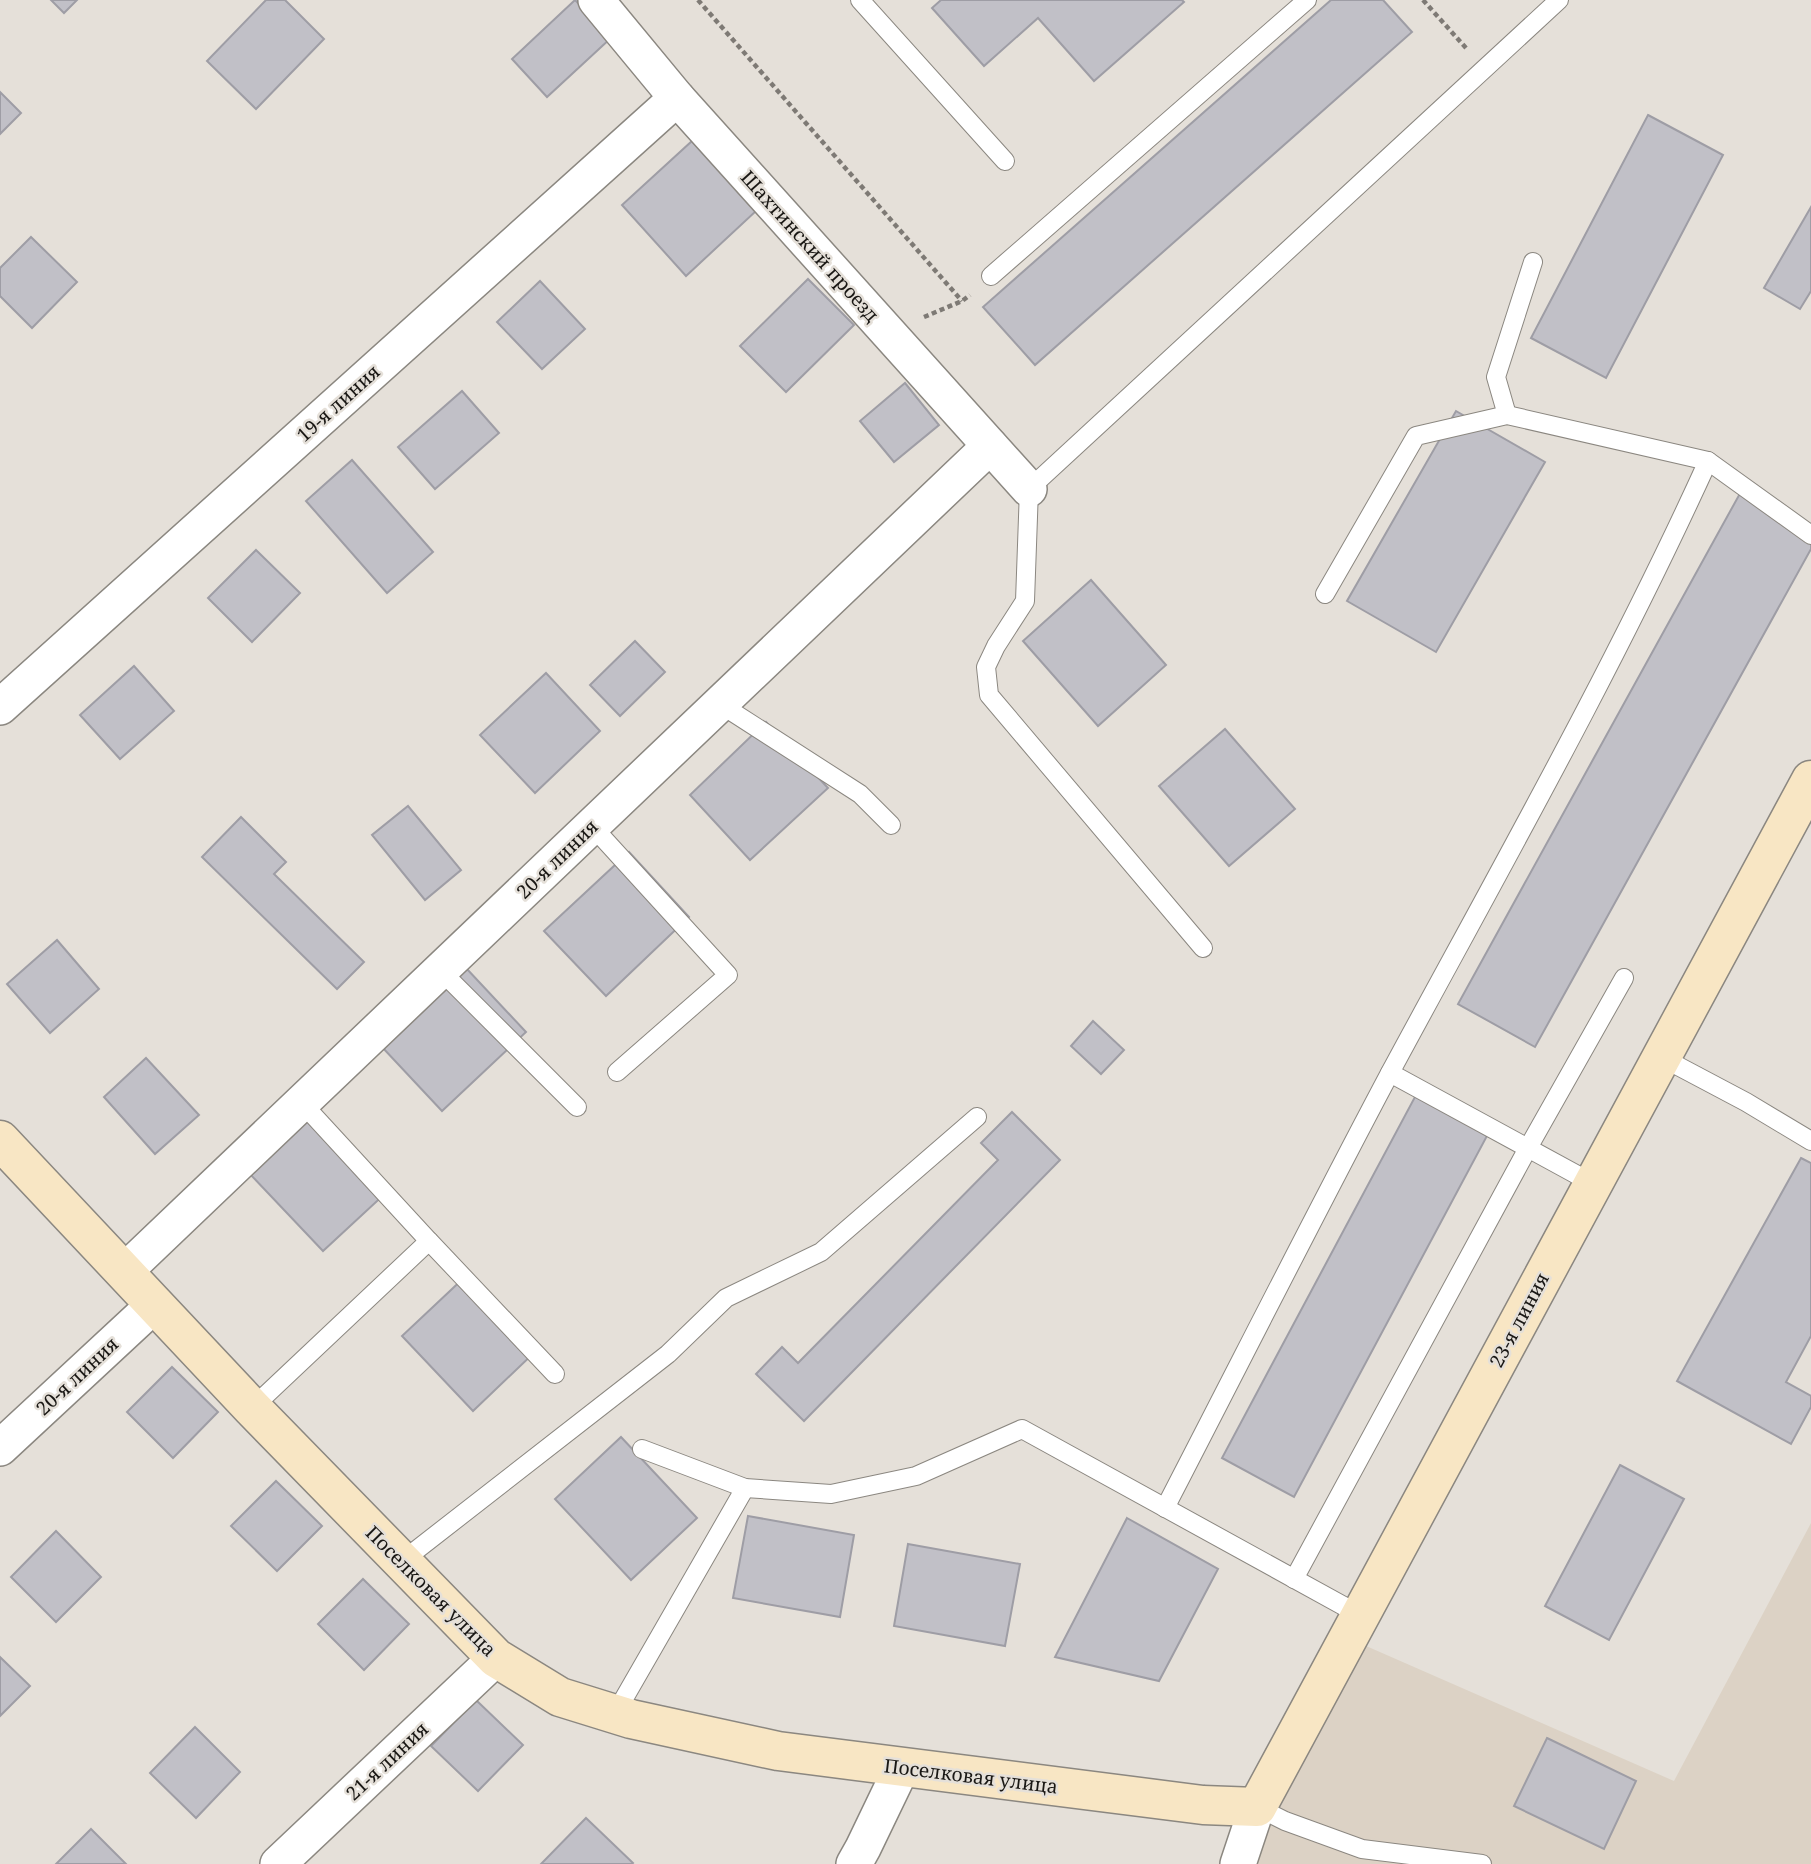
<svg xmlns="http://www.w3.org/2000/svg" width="1811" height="1864" viewBox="0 0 1811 1864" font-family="'Noto Serif',serif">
<rect width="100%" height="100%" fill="#e5e0d9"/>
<polygon fill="#dcd2c5" points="1811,1523 1811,1864 1219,1864 1239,1815 1357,1642 1674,1781"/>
<g fill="#c1c0c7" stroke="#9e9da5" stroke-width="2">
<polygon points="51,0 77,0 64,13"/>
<polygon points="266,0 285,0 324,39 256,109 207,61"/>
<polygon points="575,0 612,37 547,97 512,59"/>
<polygon points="941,0 1182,0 1184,2 1094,81 1038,18 984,66 932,8"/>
<polygon points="1331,0 1383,0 1412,32 1035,365 983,307"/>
<polygon points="0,92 21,113 0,134"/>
<polygon points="1648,115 1723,155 1606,378 1531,338"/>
<polygon points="692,141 756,211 686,276 622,205"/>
<polygon points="1811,207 1811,291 1800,309 1764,288"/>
<polygon points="31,237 77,282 32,328 0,296 0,268"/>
<polygon points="808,279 854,325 786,392 740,346"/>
<polygon points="540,281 585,329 542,369 497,322"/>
<polygon points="905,383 939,425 894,462 860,421"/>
<polygon points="462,391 499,433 435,489 398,447"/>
<polygon points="1456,411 1545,462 1436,652 1347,601"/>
<polygon points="352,460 433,552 387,593 306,501"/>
<polygon points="1743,488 1811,526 1811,549 1535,1047 1458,1004"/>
<polygon points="256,550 300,593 252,642 208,598"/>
<polygon points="1091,580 1166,665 1098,726 1023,641"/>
<polygon points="635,641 665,672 620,716 590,685"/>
<polygon points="134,666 174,711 120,759 80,715"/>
<polygon points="546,673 600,731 535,793 480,735"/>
<polygon points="766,722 828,788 750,860 690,795"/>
<polygon points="1225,729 1295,809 1229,866 1159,786"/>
<polygon points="408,806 461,870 425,900 372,835"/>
<polygon points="241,817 286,862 274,874 364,962 337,989 202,857"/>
<polygon points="629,852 689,917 606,996 544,931"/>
<polygon points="57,940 99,989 50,1033 7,984"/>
<polygon points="466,968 526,1032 442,1111 382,1047"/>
<polygon points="1093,1021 1124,1050 1101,1074 1071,1046"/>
<polygon points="146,1058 199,1115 155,1154 104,1097"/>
<polygon points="1416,1095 1488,1134 1294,1497 1222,1458"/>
<polygon points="315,1110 389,1190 323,1251 249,1173"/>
<polygon points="1012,1112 1060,1160 804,1421 756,1374 782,1347 798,1363 998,1160 981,1143"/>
<polygon points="1801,1158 1811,1163 1811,1336 1786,1382 1811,1396 1811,1407 1791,1444 1677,1381"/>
<polygon points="468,1274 538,1349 473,1411 402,1336"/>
<polygon points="172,1367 218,1412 173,1458 127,1412"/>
<polygon points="621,1437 697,1518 631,1580 555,1499"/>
<polygon points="1620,1465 1684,1499 1609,1640 1545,1606"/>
<polygon points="276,1481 322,1526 277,1571 231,1526"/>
<polygon points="748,1516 854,1535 840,1617 733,1598"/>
<polygon points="1127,1518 1218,1569 1159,1681 1055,1657"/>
<polygon points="56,1531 101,1577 56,1622 11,1577"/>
<polygon points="908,1544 1020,1564 1005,1646 894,1626"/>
<polygon points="363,1579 409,1624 364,1670 318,1624"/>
<polygon points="0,1657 30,1686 0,1716"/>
<polygon points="476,1700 523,1745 478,1791 431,1746"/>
<polygon points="195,1727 240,1772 196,1818 150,1773"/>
<polygon points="1547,1738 1636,1781 1604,1849 1514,1806"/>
<polygon points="586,1818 633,1863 632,1864 541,1864"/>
<polygon points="91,1829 126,1864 56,1864"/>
</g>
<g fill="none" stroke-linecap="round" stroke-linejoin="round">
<defs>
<g id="lane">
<polyline points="860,0 1005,161"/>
<polyline points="991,276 1307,0"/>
<polyline points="1507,415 1496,377 1533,262"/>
<polyline points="1325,594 1416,436 1507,415 1708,461 1811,535"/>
<polyline points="720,704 860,794 891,825"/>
<polyline points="592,826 728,975 617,1072"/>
<polyline points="1203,948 989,695 986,667 996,646 1025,601 1029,489 1559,0"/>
<polyline points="440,970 577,1107"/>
<polyline points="1661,1057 1746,1102 1811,1141"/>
<polyline points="1390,1073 1592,1183"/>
<polyline points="302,1103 429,1241"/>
<polyline points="252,1408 429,1241 555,1374"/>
<polyline points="642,1449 745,1488 831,1494 916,1476 1022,1429 1360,1615"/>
<path d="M1165,1508C1240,1363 1314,1216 1391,1071C1500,869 1613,670 1708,461"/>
<polyline points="401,1562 668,1354 726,1298 821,1252 977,1117"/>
<polyline points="1294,1579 1528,1148 1624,978"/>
<polyline points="615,1714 745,1488"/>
<polyline points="1257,1807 1285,1821 1362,1849 1482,1864"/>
</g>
<g id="street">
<polyline points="596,0 677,98 1029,489"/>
<polyline points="0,707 677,98"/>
<polyline points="124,1272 990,446"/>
<polyline points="0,1448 154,1305"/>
<polyline points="278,1864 496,1658"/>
<polyline points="854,1864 863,1848 902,1767"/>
<polyline points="1238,1864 1257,1807"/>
</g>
<polyline id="secondary" points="0,1140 252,1408 496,1658 560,1697 631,1719 778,1751 1203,1805 1257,1807 1811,780"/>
</defs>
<use href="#lane" stroke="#8b8780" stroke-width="20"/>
<use href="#street" stroke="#8b8780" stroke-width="38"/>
<use href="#secondary" stroke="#8b8780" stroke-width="41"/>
<g stroke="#7e7a75" stroke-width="4.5" stroke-dasharray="5 3.5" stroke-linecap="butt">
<polyline points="698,0 962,301"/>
<polyline points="1423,0 1466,48"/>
<polyline points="924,317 962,301 970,295"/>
</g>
<use href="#lane" stroke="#fff" stroke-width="18"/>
<use href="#street" stroke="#fff" stroke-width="35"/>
<use href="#secondary" stroke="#f8e6c4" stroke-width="38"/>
</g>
<g text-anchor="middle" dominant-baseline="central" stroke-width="5" stroke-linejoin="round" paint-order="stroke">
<g font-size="19" fill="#191714" stroke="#e5e0d9">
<text transform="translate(810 246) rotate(48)">Шахтинский проезд</text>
<text transform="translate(338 403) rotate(-42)">19-я линия</text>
<text transform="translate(557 859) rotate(-44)">20-я линия</text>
<text transform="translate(1519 1320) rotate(-62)">23-я линия</text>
<text transform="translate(77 1376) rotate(-43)">20-я линия</text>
<text transform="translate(431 1591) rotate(45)">Поселковая улица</text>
<text transform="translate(387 1761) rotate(-43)">21-я линия</text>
<text transform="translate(971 1776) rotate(7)">Поселковая улица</text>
</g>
</g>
</svg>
